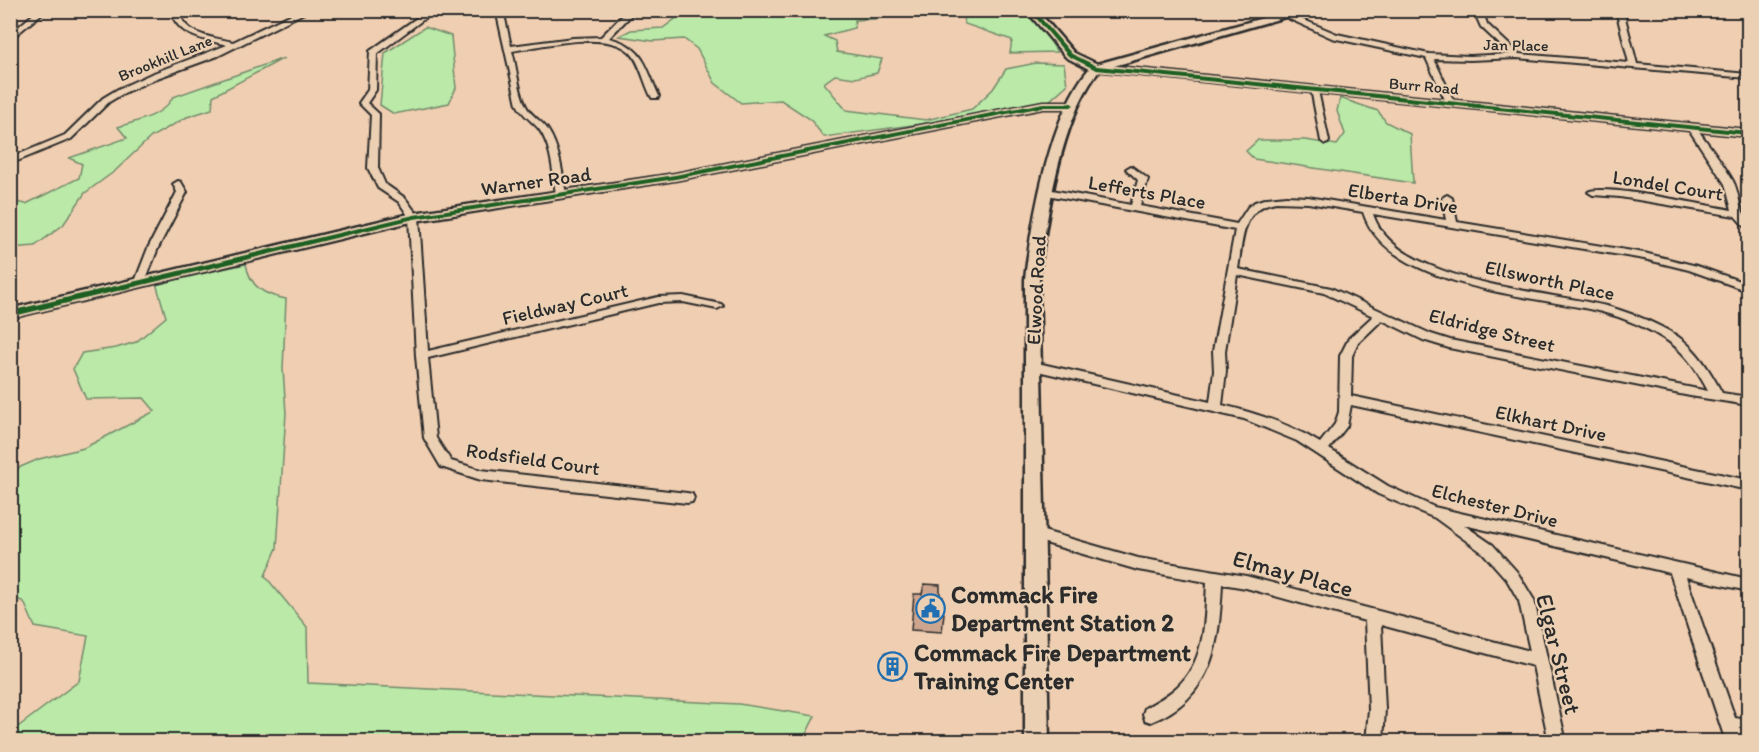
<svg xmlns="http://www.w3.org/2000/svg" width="1759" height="752" viewBox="0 0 1759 752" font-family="Itim,sans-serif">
<rect width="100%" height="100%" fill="#f0ceb1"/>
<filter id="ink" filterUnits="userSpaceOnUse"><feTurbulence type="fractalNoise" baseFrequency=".0167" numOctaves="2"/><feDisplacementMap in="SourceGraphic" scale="12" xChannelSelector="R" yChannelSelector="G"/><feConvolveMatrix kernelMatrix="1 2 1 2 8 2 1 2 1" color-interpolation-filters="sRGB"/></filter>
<g filter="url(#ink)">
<g fill="#bae9a8" stroke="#728a6a" stroke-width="1.5">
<polygon points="686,11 1018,11 1033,13 1057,52 1010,53 1012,40 965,24 962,16 892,15 875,19 855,20 854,28 824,36 835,41 837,52 882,59 877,73 855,78 835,75 824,83 846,110 926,120 972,109 993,89 1006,69 1036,63 1064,64 1067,85 1049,101 957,119 824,137 810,119 781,100 741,103 715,83 697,49 684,39 653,41 619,36 631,30 663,28"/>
<polygon points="425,27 451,36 456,88 449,103 394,114 380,105 385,53"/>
<path d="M284,58L213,96L212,109L187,117L151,137L115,171L85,193L63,225L35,246L11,248V201L26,204L79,178L82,164L69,158L127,138L118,127C139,120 162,117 173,97Z"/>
<polygon points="1340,98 1378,111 1386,122 1410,134 1413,183 1254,159 1246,151 1258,140 1305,140 1337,145 1345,134 1337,111"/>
<path d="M246,264C250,287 264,295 286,299L283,369L286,413L277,548L265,576L307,627L308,683L739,704L815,716L802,742H11V732L79,681L88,636L35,627L24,602L11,596V471L39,459L84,448L155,411L144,398L86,399L73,369L82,353L116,348L136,342L166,317L156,283Z"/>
</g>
<g fill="#cda58f" stroke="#2b2b2b" stroke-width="1.5">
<polygon points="924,584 940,585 940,595 943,597 941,613 944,613 942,632 911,630 914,594 922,594"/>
<polygon points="885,653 900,654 899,664 903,665 902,678 883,675"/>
</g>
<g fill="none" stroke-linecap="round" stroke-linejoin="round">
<defs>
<g id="minor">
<polygon points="38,10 46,10 10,40 10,34"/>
<path d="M177,10H184L182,19C190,36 217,38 233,42L300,10H310L218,56L157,78L124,93L109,102L71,139L10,164V158L65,135L103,98L118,89L151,74L227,45C208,40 184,38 174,19Z"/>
<polygon points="428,10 436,10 377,54 376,90 367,103 379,114 378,168 385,184 405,198 419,217 428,351 658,297 683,296 721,304 723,306 717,309 683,302 658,303 428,358 436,438 451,461 481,470 687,493 692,494 694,498 692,502 687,503 481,480 441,467 424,438 416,356 409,217 399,202 378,188 368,168 371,115 359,103 368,90 370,51"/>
<path d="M496,10H503L511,46L573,38L601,37L628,10H636L609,38C645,47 645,66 659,96L658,98H652C644,84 641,63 630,52C607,30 541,46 512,51C517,68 518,90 526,106C531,116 542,121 548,130C560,149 562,173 566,194L564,196L561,197L556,194C553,173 552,147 539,129C531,120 522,115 517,104Z"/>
<polygon points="1480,10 1487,10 1485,18 1487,24 1519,54 1629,63 1616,10 1623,10 1637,64 1748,74 1748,78 1517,58 1470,60 1434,59 1455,104 1451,106 1447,104 1426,58 1332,38 1285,17 1292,15 1337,34 1429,54 1470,56 1510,54 1481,27 1477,18"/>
<polygon points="1741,10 1748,10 1748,22 1744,20"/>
<polygon points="1311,89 1318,91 1329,141 1328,143 1325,144 1321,141"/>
<path d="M1692,125L1695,126C1708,144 1722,161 1733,181C1740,194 1737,207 1748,219V227L1744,226L1735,216L1620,197L1593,195L1588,192C1600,183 1710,206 1732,210L1725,184L1688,128Z"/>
<path d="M1131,166L1148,179L1140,206L1237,224L1248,207L1255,202L1267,198L1286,196L1308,197L1446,220L1442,198L1447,195L1452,198L1457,222L1644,253L1697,266L1748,284V291L1689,270L1644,259L1373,214C1396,285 1548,290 1610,307C1633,314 1657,323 1677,336C1698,350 1710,371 1722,393L1748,397V405L1690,396L1449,348L1423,340L1382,320L1358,343L1352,356L1351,396L1748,480V490L1351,405L1347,426L1329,449L1388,486L1434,507L1748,579V591L1686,577L1735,718L1748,720V736L1741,735L1743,742H1726L1670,573L1464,525L1493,545L1517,572L1534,600L1566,742H1549L1533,666L1381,625L1385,709L1383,742H1366L1369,709L1365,621L1246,588L1222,584C1219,643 1214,697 1151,722L1145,720L1143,714L1145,708C1156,702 1167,696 1177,687C1206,660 1205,619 1207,582L1138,570L1028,538L1026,534L1028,530L1033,528L1138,558L1246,576L1530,651L1519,601L1507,580L1483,553L1435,518L1378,494L1297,441L1244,419L1029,369L1027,366L1033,362L1210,402L1214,371L1213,351L1235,230L1047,195L1042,192L1047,189L1131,205L1138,180L1126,169ZM1276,202L1308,203L1363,212C1387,289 1535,295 1602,312C1625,318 1648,328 1668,341C1687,354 1698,372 1708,391L1450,340L1431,334L1331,288L1238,269C1243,240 1241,208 1276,202ZM1237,275L1324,293L1373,316L1349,338L1340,356L1339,412L1335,424L1320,443C1290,424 1256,413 1222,405L1226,371L1225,351Z"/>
<polygon points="178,181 181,182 187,192 158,248 144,284 139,287 135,286 134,284 148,248 177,192 173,184"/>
</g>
<g id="tertiary">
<polygon points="1096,65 1748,130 1748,136 1093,70 1091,68"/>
<polygon points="1043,102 1071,102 1076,105 1071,108 1043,108 675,180 414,221 10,318 10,309 414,213 675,174"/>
</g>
<path id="secondary" d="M1026,10H1037L1074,53L1097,64L1292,10H1310L1100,70C1061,116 1046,219 1039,279L1049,742H1025V279C1032,219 1050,115 1089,69L1066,57Z"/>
</defs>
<use href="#minor" stroke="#2b2b2b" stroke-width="4"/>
<use href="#tertiary" stroke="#2b2b2b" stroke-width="5"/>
<use href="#secondary" stroke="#2b2b2b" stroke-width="5"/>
<use href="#minor" fill="#ecd0b3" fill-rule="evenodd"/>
<use href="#tertiary" fill="#ecd0b3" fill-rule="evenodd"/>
<use href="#secondary" fill="#ecd0b3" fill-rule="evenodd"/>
<defs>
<g id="cycleway">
<polygon points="1029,10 1034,10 1072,54 1097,66 1748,131 1748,135 1096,70 1068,56"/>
<polygon points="1043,103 1071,103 1074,105 1071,107 1043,107 675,179 414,219 10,317 10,311 414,215 675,175"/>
</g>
</defs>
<use href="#cycleway" stroke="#ecd0b3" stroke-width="4"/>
<use href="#cycleway" fill="#1b5e20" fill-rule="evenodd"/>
</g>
</g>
<defs>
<symbol id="civic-ring" viewBox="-11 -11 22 22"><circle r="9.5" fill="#ecd0b3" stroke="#1f6fb2" stroke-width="1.5"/><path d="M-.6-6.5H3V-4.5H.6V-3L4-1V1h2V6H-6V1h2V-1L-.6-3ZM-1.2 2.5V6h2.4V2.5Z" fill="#1f6fb2"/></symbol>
<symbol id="building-ring" viewBox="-11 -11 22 22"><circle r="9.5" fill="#ecd0b3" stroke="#1f6fb2" stroke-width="1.5"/><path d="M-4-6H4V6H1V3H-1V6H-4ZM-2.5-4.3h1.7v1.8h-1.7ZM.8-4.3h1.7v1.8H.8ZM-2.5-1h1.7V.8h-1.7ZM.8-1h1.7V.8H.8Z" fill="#1f6fb2"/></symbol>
</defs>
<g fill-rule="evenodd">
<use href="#civic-ring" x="914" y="592" width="33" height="33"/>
<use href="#building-ring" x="876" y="650" width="33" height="33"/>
</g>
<g text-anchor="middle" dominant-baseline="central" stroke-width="4.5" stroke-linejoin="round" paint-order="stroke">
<g font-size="16" fill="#2b2b2b" stroke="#ecd0b3">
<text transform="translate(1516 45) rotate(1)">Jan Place</text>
<text transform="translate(165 58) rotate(-22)">Brookhill Lane</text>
<text transform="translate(1424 86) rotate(5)">Burr Road</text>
</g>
<g font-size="20" fill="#2b2b2b" stroke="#ecd0b3">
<text transform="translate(536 181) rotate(-8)">Warner Road</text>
<text transform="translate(1668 185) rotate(9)">Londel Court</text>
<text transform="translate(1147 192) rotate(10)">Lefferts Place</text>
<text transform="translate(1403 198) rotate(9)">Elberta Drive</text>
<text transform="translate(1550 280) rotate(12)">Ellsworth Place</text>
<text transform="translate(1036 290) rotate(-87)">Elwood Road</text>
<text transform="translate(565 304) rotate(-13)">Fieldway Court</text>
<text transform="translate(1492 330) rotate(14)">Eldridge Street</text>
<text transform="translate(1551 423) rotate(12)">Elkhart Drive</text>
<text transform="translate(533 459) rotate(8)">Rodsfield Court</text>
<text transform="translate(1495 505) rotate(14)">Elchester Drive</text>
</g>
<g font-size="24" fill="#2b2b2b" stroke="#ecd0b3">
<text transform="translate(1293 573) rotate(15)">Elmay Place</text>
<text transform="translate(1559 654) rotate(76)">Elgar Street</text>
</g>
<g font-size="24" font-weight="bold" fill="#2b2b2b" stroke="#ecd0b3" text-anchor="start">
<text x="951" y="594">Commack Fire<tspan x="951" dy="28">Department Station 2</tspan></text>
<text x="914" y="652">Commack Fire Department<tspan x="914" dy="28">Training Center</tspan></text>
</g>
</g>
<rect width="1759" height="752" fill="none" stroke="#ecd0b3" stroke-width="36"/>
<rect x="18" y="18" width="1723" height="716" fill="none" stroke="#2b2b2b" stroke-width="2" filter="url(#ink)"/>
</svg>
